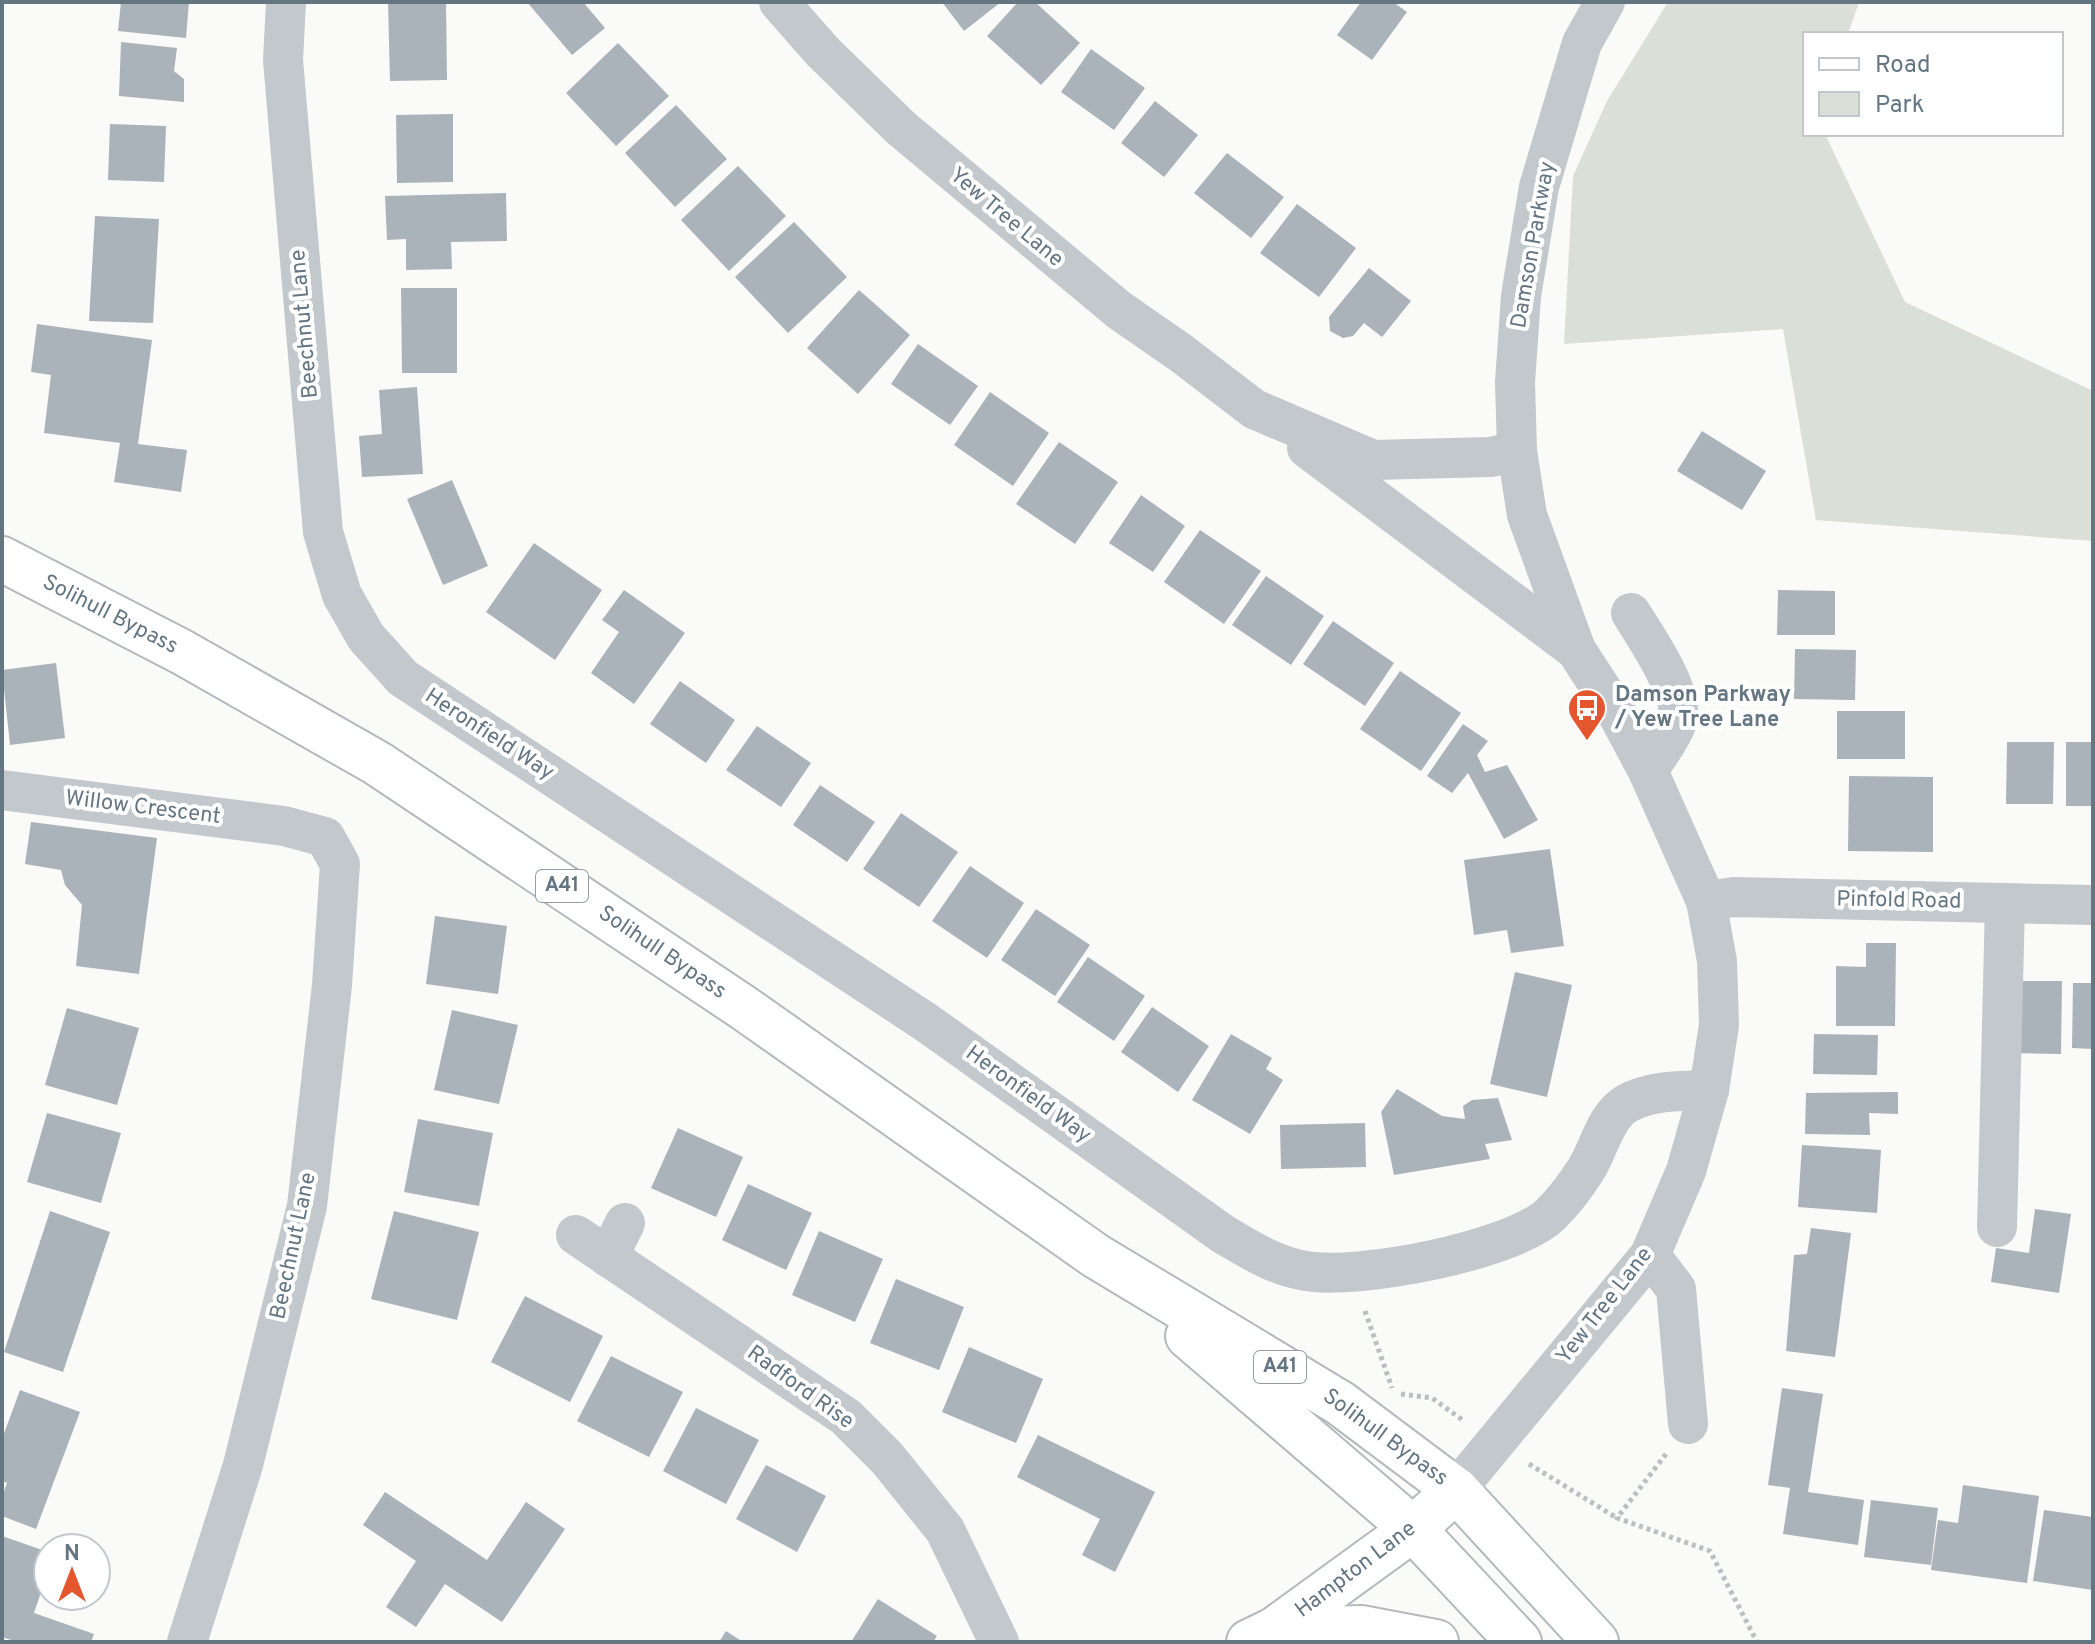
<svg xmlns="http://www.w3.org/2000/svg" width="2095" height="1644" viewBox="0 0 2095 1644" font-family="Overpass,sans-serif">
<rect width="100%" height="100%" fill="#fafaf8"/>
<polygon fill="#dadfd7" points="1668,2 1859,2 1848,34 1805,34 1805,134 1825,134 1905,302 2093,391 2093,541 1816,520 1783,329 1564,344 1573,176 1607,101"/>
<g fill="#aab3b9">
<polygon points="121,2 189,2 186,38 118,31"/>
<polygon points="388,2 446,2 447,80 390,81"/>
<polygon points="527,2 583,2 605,28 572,55"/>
<polygon points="942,2 1001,2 964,31"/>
<polygon points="1018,2 1035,2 1080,43 1041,85 987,36"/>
<polygon points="1361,2 1393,2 1407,12 1372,60 1337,35"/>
<polygon points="121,42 177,48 174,71 184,79 184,102 119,96"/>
<polygon points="618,43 669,96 616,146 566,93"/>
<polygon points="1091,49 1145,88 1114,130 1061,92"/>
<polygon points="1155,101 1198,135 1164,177 1121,143"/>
<polygon points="676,105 727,159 675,207 625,153"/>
<polygon points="453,114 453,182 397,183 396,115"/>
<polygon points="110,124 166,126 164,182 108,180"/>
<polygon points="1227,153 1284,197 1251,238 1194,193"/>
<polygon points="738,166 786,216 729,271 681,220"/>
<polygon points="506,193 507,241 451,242 452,269 406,270 406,239 387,240 385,196"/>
<polygon points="1297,204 1356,248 1319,297 1260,253"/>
<polygon points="95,216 159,219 153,323 89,321"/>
<polygon points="794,222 847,277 788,333 735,277"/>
<polygon points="1369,268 1411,301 1382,337 1364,323 1353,336 1343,338 1330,331 1329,317"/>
<polygon points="401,288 457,288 457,373 402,373"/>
<polygon points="859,290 910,335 858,394 807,348"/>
<polygon points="37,324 152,340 138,444 187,450 181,492 114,482 120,443 44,433 51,375 31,372"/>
<polygon points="918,344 978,386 950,425 891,384"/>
<polygon points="417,387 423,474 362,477 359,436 382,434 379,390"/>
<polygon points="990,392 1049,433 1013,486 954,445"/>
<polygon points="1702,431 1766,471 1742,510 1677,471"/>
<polygon points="1059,442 1118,482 1075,544 1016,504"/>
<polygon points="452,480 488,566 443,585 407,499"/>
<polygon points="1141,495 1185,526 1153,572 1109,543"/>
<polygon points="1200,530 1261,571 1224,624 1164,582"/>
<polygon points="534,543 602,590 555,660 486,612"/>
<polygon points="1266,576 1324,616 1291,665 1232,625"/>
<polygon points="624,590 685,633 634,704 591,673 619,632 602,620"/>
<polygon points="1778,590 1835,591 1835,635 1777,635"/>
<polygon points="1333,621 1394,663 1365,706 1303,664"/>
<polygon points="1795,649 1856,650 1855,700 1794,699"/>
<polygon points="56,663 65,738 10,745 2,670"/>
<polygon points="1400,671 1461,713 1421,771 1360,729"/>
<polygon points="680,681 735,720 706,763 650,724"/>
<rect x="1837" y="711" width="68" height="48"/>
<polygon points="1463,724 1488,741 1477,755 1485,772 1507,765 1538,820 1504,839 1468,773 1452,793 1427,776"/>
<polygon points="757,726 811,763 781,807 726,770"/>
<polygon points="2007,742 2054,742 2053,804 2006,804"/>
<rect x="2066" y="742" width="27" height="64"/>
<polygon points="1849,776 1933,777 1933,852 1848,851"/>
<polygon points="820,785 875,822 847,862 793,825"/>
<polygon points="901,813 958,852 919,907 863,869"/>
<polygon points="31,822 157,838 139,974 76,966 82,905 65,885 61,870 25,864"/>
<polygon points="1550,849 1564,946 1511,953 1507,930 1474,935 1464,860"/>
<polygon points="970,866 1024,903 987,958 932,921"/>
<polygon points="1036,909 1090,945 1055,996 1001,960"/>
<polygon points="435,916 507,926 498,994 426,984"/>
<polygon points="1866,943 1896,943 1895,1026 1836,1026 1836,966 1866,967"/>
<polygon points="1088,957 1145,996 1114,1041 1057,1002"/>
<polygon points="1515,972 1572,985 1547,1097 1490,1084"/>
<polygon points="2012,981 2062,981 2061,1054 2011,1053"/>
<polygon points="2073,983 2093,983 2093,1049 2072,1048"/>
<polygon points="1152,1007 1209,1046 1178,1092 1121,1052"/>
<polygon points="67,1008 139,1028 117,1105 45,1085"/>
<polygon points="452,1010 518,1025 499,1104 434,1090"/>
<polygon points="1231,1034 1272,1058 1266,1069 1283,1080 1250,1134 1192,1100"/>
<polygon points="1814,1034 1878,1035 1877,1075 1813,1074"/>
<polygon points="1397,1089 1442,1116 1465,1119 1463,1106 1472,1100 1498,1098 1512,1140 1485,1144 1490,1159 1394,1175 1381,1112"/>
<polygon points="1898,1092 1898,1114 1869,1113 1870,1135 1805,1134 1806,1093"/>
<polygon points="47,1113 121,1133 101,1203 27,1182"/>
<polygon points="418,1119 493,1133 479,1206 404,1192"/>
<polygon points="1365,1123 1366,1167 1281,1169 1280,1125"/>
<polygon points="678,1128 743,1157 716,1217 651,1188"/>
<polygon points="1802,1145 1881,1150 1877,1213 1798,1207"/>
<polygon points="748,1184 812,1213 786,1270 722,1240"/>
<polygon points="2035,1209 2071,1214 2059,1293 1991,1282 1996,1248 2029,1253"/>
<polygon points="50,1211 110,1232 63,1372 4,1352"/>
<polygon points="394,1211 479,1232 457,1320 371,1299"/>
<polygon points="1811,1228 1851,1233 1835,1357 1786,1351 1794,1255 1807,1254"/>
<polygon points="819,1231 883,1259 855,1322 792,1295"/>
<polygon points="896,1279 964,1307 939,1370 870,1343"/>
<polygon points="525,1296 603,1336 570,1402 491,1362"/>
<polygon points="969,1347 1043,1379 1016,1443 942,1412"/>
<polygon points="611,1356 683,1392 649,1457 577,1421"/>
<polygon points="1782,1388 1823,1394 1808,1492 1864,1500 1858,1545 1783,1534 1790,1488 1768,1485"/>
<polygon points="20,1390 80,1412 36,1529 2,1516 2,1497 7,1483 2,1481 2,1439"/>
<polygon points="696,1408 759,1440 726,1504 663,1471"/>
<polygon points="1038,1435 1155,1492 1115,1572 1082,1555 1100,1519 1017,1477"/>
<polygon points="766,1465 826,1496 797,1552 736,1519"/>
<polygon points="1963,1485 2039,1496 2027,1583 1931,1570 1938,1520 1958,1523"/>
<polygon points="385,1492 487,1560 526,1502 565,1529 502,1622 445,1584 416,1627 386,1607 416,1561 363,1525"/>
<polygon points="1871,1500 1938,1508 1931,1565 1864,1557"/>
<polygon points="2044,1510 2093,1517 2093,1590 2033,1581"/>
<polygon points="2,1536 48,1552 48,1571 34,1613 94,1634 91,1642 17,1642 2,1637"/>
<polygon points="878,1599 937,1636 933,1642 851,1642"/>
<polygon points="726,1631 743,1642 719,1642"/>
</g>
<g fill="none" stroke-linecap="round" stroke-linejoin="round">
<defs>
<g id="major">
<polyline points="1274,1630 1362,1628 1436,1642"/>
<polyline points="1249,1642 1274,1630 1413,1529 1456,1490"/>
</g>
<g id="highway">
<polyline points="2,559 182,652 377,763 744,1008 1096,1256 1340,1403 1456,1490 1596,1642"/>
<polyline points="1188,1336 1413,1529 1519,1642"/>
</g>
</defs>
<use href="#major" stroke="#b5babe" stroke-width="48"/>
<use href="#highway" stroke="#b4b9bd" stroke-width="48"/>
<g stroke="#bbbfc2" stroke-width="5" stroke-dasharray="4 4" stroke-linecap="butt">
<polyline points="1365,1311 1392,1388"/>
<polyline points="1401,1394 1432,1398 1464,1421"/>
<polyline points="1666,1454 1617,1518 1710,1551 1757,1642"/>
<polyline points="1529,1464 1617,1518"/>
</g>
<g stroke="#c3c8cc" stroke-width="40">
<path d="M286,2L283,60L323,532L342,595L366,637L403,678L927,1023L1223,1234C1250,1250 1275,1266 1306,1271C1358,1280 1513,1251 1551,1214C1563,1202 1576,1185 1585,1171C1599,1150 1604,1118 1626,1104C1650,1090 1682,1091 1709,1090"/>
<polyline points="779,2 823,52 901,128 1119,310 1181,353 1254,409 1373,460 1491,457 1517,451"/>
<polyline points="1307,448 1576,650"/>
<path d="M1631,613C1646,638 1686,693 1677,722C1671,739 1657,756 1648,771"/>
<polyline points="2,790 284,826 325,837 340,864 332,985 307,1206 243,1465 187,1642"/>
<polyline points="1706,901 1734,897 2093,905"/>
<polyline points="1997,1227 2005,903"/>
<polyline points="576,1235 846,1417 887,1458 945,1530 999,1642"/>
<polyline points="1650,1255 1676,1289 1688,1424"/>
<polyline points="608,1257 625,1223"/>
<polyline points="1456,1490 1650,1255 1686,1171 1709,1090 1719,1025 1717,961 1706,901 1648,771 1617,713 1576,650 1527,515 1517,451 1515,382 1521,296 1539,187 1582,43 1605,2"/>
</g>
<use href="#major" stroke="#fff" stroke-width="44"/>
<use href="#highway" stroke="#fff" stroke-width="44"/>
</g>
<defs>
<symbol id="bus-pin" viewBox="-11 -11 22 30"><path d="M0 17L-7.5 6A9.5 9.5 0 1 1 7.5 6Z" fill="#e4572e" stroke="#fff"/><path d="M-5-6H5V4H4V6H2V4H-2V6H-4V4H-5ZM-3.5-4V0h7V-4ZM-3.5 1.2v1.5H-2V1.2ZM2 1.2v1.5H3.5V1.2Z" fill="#fff"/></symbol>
</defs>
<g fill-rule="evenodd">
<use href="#bus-pin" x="1565" y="686" width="44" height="60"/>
</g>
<g text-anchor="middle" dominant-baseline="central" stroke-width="8" stroke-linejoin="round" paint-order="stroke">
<g fill="#fff" stroke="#939fa8" stroke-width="2">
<rect x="536" y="870" width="52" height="32" rx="6"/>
<rect x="1254" y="1351" width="52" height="32" rx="6"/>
</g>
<g font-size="20" font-weight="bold" fill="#657683">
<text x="562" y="886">A41</text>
<text x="1280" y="1367">A41</text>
</g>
<g font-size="22" fill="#657683" stroke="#fff">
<text transform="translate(1006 218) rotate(40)">Yew Tree Lane</text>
<text transform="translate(1534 245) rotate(-80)">Damson Parkway</text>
<text transform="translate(305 324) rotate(-95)">Beechnut Lane</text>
<text transform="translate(110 615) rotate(27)">Solihull Bypass</text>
<text transform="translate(489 735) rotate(33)">Heronfield Way</text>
<text transform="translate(143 808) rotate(7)">Willow Crescent</text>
<text transform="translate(1899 901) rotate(1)">Pinfold Road</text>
<text transform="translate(662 953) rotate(34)">Solihull Bypass</text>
<text transform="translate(1028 1095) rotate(36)">Heronfield Way</text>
<text transform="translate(294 1246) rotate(-78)">Beechnut Lane</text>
<text transform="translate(1605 1306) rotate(-52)">Yew Tree Lane</text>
<text transform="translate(800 1388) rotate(36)">Radford Rise</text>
<text transform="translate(1385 1438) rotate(36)">Solihull Bypass</text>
<text transform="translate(1356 1570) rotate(-37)">Hampton Lane</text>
</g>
<g font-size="22" font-weight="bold" fill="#657683" stroke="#fff" text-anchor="start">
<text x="1615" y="695">Damson Parkway<tspan x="1615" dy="25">/ Yew Tree Lane</tspan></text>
</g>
</g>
<rect width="2095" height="1644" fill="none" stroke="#657683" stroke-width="8"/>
<rect x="1803" y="32" width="260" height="104" fill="#ffffff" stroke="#c1c8cd" stroke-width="2"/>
<rect x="1819" y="58" width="40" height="12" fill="#ffffff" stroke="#c1c8cd" stroke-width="2"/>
<text x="1875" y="72" font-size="24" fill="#657683">Road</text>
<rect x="1819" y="92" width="40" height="24" fill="#dadfd7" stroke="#c1c8cd" stroke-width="2"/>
<text x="1875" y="112" font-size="24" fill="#657683">Park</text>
<g transform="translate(72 1572)"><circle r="38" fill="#ffffff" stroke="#c1c8cd" stroke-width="2"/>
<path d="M0-6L14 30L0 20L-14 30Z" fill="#e4572e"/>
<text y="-12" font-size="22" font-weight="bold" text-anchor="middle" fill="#657683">N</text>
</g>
</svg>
